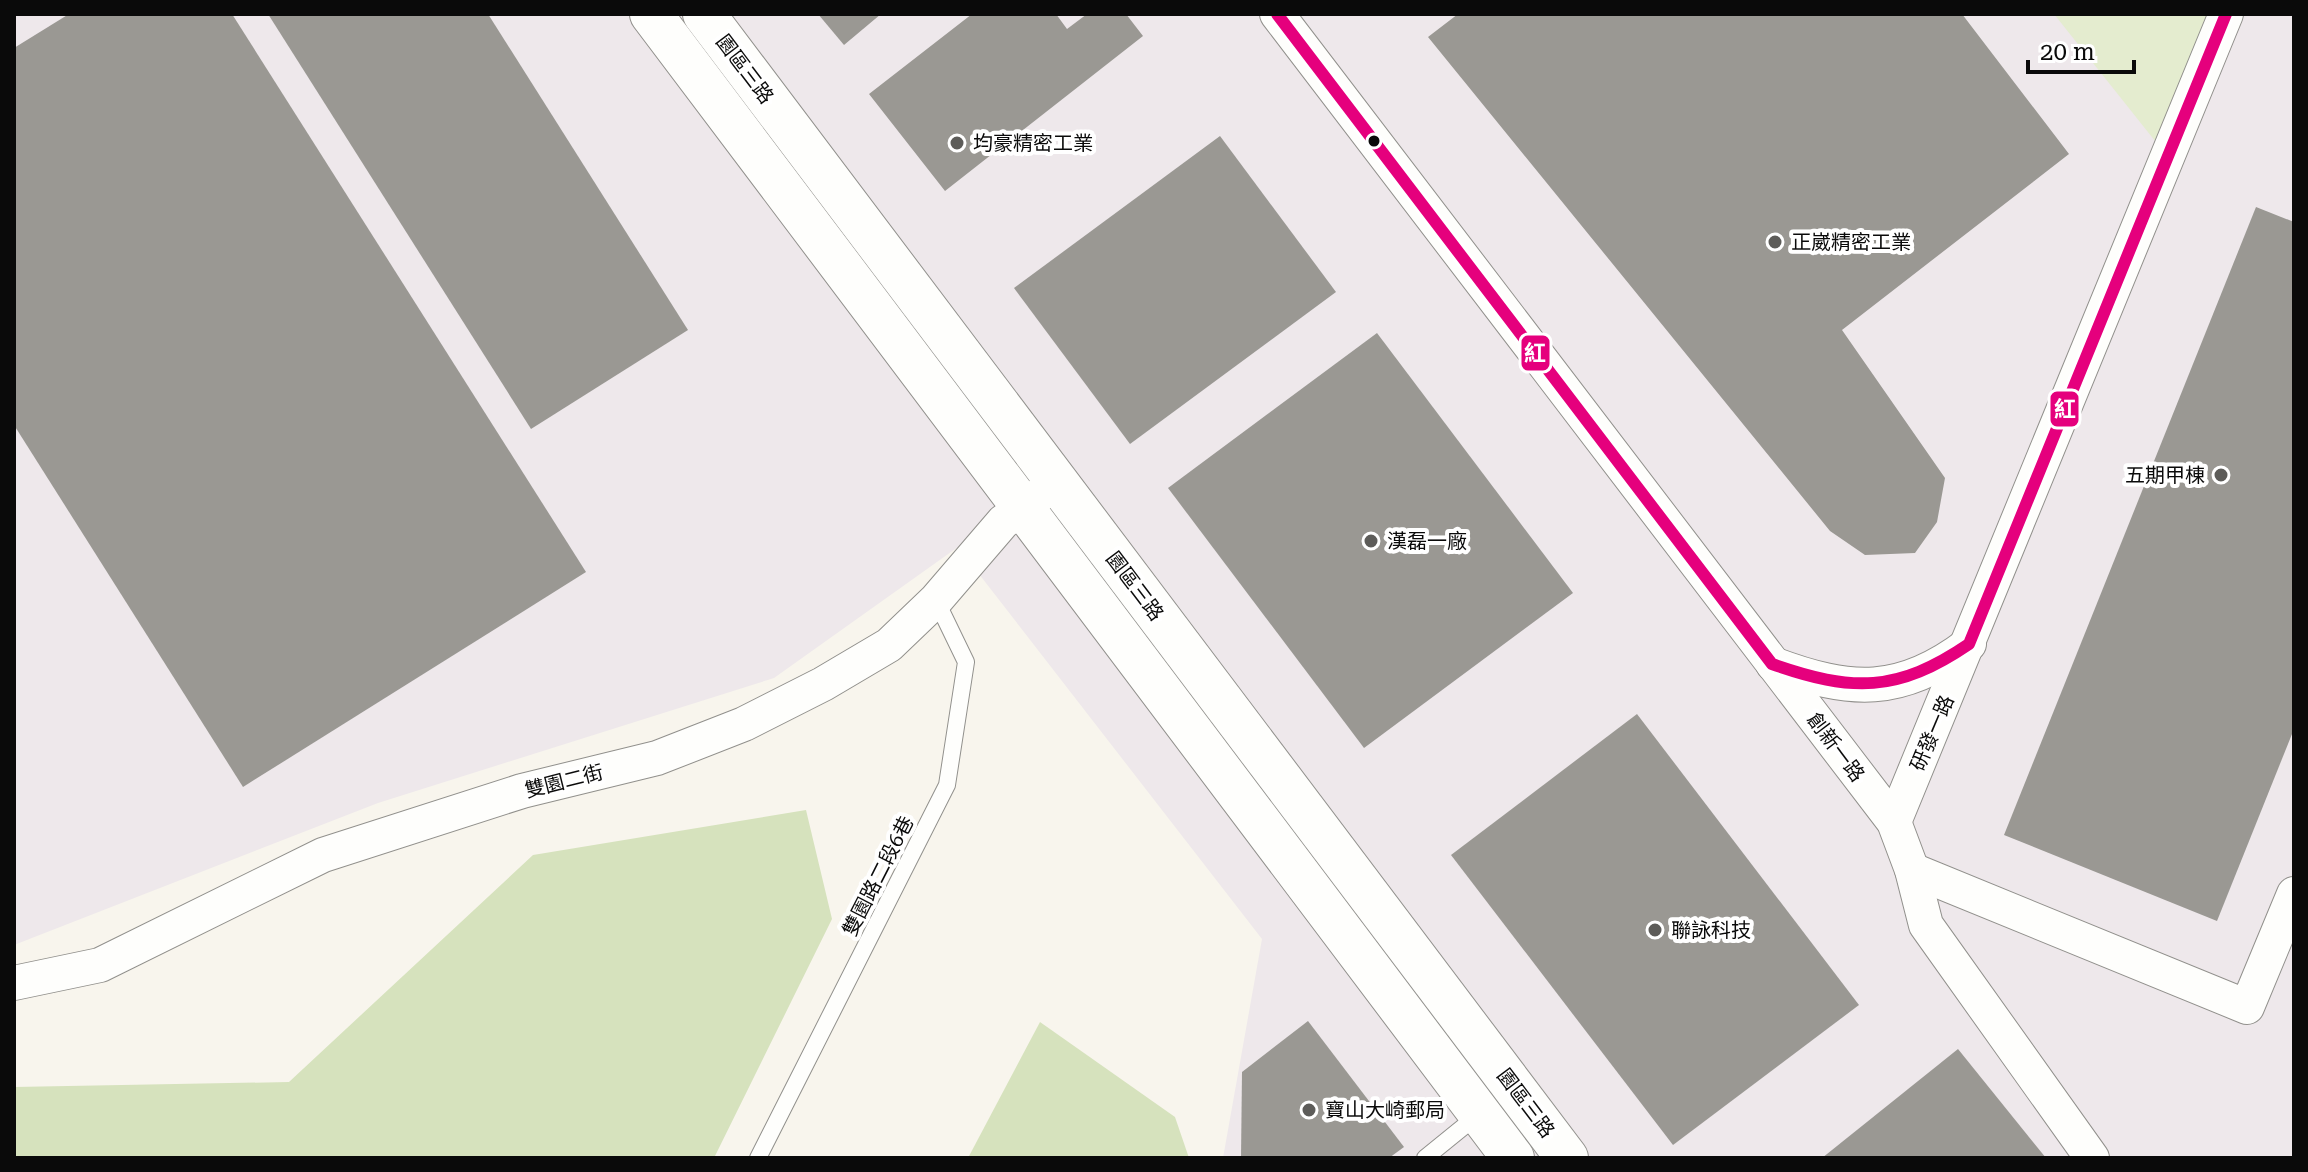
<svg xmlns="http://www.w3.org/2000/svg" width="2308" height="1172" viewBox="0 0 2308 1172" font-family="'Roboto Serif','Noto Sans TC',serif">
<rect width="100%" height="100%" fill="#f8f5ed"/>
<polygon fill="#eee8eb" points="14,14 2294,14 2294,1158 1223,1158 1262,939 958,547 774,678 378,803 14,945"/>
<polygon fill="#e4eccf" points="2054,14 2226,14 2167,156"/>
<g fill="#d6e2bd">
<polygon points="806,810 832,919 714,1158 14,1158 14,1087 289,1082 533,855"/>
<polygon points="1040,1022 1175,1117 1189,1158 968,1158"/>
</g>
<g fill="#9a9893">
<polygon points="69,14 232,14 586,572 243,787 14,425 14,48"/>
<polygon points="268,14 488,14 688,330 531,429"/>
<polygon points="818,14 881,14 844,45"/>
<polygon points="972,14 1056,14 1067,29 1087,14 1126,14 1143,36 945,191 869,94"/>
<polygon points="1458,14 1962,14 2069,154 1842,330 1945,478 1937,522 1915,553 1865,555 1830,531 1428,37"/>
<polygon points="1220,136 1336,292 1130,444 1014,288"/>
<polygon points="2256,207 2294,222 2294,729 2217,921 2004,835"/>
<polygon points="1377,333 1573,593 1364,748 1168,488"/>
<polygon points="1637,714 1859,1005 1673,1145 1451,855"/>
<polygon points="1308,1021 1404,1147 1389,1158 1241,1158 1242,1072"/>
<polygon points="1958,1049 2046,1158 1822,1158"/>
</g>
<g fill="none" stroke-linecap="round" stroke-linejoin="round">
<defs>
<g id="service">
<polyline points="758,1158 947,785 966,662 936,600"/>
<polyline points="1425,1158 1478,1115"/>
</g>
<g id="minor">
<polyline points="1277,14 1894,822 1912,870 1926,925 2092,1158"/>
<path d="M1773,664C1850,693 1901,696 1969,644"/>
<polyline points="1894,822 2226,14"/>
<polyline points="1912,870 2247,1007 2294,894"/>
<polyline points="14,983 100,965 323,855 522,791 657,758 744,724 823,684 889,645 936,600 1003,522 1042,493"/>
</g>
<g id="tertiary">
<polyline points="651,14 1513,1158"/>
<polyline points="704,14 1567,1158"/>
</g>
</defs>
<use href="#service" stroke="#91908c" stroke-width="18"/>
<use href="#minor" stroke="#91908c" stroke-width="36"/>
<use href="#tertiary" stroke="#91908c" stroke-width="44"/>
<use href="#service" stroke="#fefefc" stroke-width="16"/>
<use href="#minor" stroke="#fefefc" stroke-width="34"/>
<use href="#tertiary" stroke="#fefefc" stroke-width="42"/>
<defs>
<path id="bus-1" d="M1277,14L1772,664C1852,692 1897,693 1969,644L2226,14"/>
</defs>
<use href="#bus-1" stroke="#fff" stroke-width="18"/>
<use href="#bus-1" stroke="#e5007d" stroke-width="12"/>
</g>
<circle fill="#0a0a0a" stroke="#fff" stroke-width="3" cx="1374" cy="141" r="7"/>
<g fill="#5d5c59" stroke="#fff" stroke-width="3">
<circle cx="957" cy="143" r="8"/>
<circle cx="1775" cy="242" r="8"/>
<circle cx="2221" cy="475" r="8"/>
<circle cx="1371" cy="541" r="8"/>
<circle cx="1655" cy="930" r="8"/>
<circle cx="1309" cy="1110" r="8"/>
</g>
<g text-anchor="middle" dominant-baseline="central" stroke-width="8" stroke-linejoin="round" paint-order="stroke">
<g font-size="20" fill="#0a0a0a" stroke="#fff">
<text transform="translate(745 69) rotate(53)">園區三路</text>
<text transform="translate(1135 586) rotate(53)">園區三路</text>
<text transform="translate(1932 733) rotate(-67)">研發一路</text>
<text transform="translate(1836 747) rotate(53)">創新一路</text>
<text transform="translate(564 781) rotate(-14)">雙園二街</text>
<text transform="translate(878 876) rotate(-63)">雙園路二段6巷</text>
<text transform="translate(1526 1103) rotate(53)">園區三路</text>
</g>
<g font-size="20" fill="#0a0a0a" stroke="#fff" text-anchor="start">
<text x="973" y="143">均豪精密工業</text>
<text x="1791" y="242">正崴精密工業</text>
<text x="2205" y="475" text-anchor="end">五期甲棟</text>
<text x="1387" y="541">漢磊一廠</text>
<text x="1671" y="930">聯詠科技</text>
<text x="1325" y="1110">寶山大崎郵局</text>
</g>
</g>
<g stroke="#fff" stroke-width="3">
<rect x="1520" y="334" width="31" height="38" rx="8" fill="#e5007d"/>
<rect x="2049" y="390" width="31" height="38" rx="8" fill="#e5007d"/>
</g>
<g font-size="22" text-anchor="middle" font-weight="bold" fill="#fff">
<text x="1535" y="361">紅</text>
<text x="2065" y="417">紅</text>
</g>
<rect width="2308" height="1172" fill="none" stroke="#0a0a0a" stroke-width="32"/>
<path d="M2028 60v12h106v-12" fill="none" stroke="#0a0a0a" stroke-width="4"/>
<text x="2040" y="60" font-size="24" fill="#0a0a0a" stroke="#ffffff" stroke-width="6" paint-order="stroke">20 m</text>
</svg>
